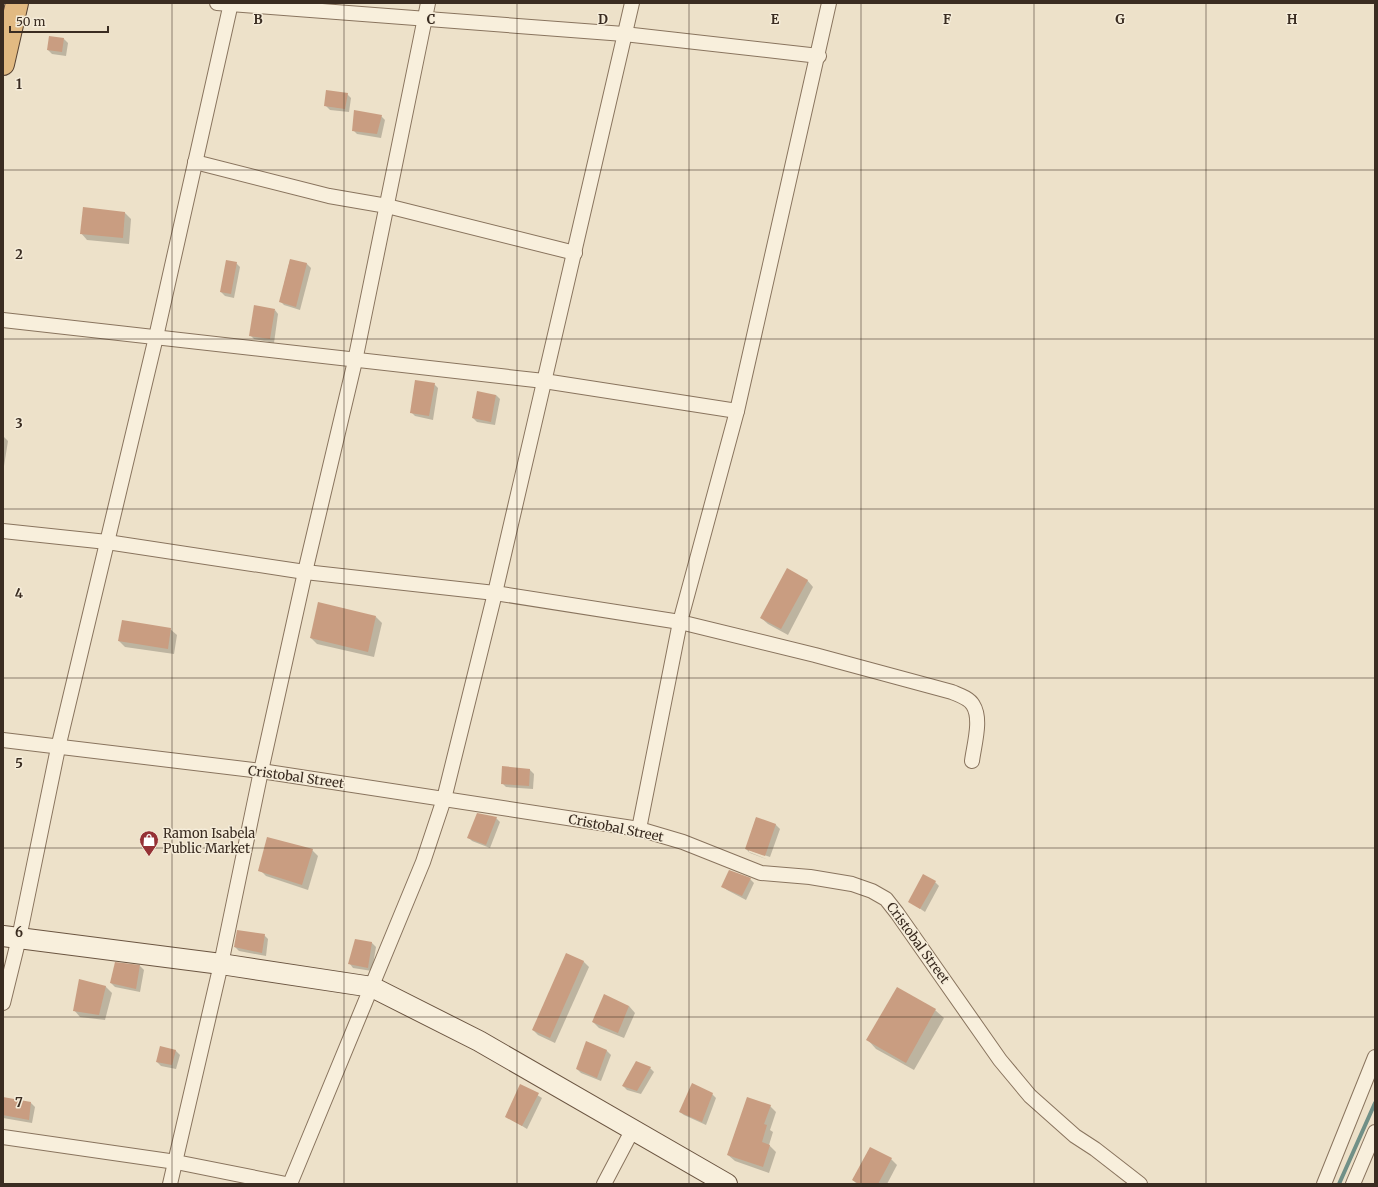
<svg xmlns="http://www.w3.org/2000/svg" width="1378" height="1187" viewBox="0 0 1378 1187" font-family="Merriweather,serif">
<rect width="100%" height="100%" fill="#ede1c9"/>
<g fill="#0003">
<polygon points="64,39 68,43 66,56 52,54 48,50"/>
<polygon points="347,94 351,98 349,112 330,110 326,106"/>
<polygon points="381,116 385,120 381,138 357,134 353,130"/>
<polygon points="84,208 125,213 131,219 129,244 87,240 81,233"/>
<polygon points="290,260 307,264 311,268 300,310 284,305 280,301"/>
<polygon points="236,263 240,267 234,298 225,296 221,292"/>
<polygon points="275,310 278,314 274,343 254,339 250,335"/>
<polygon points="434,384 438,388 433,420 415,416 411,412"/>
<polygon points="496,395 500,399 495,425 477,422 473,418"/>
<polygon points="3,436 8,441 4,466 3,466"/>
<polygon points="807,580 813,587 788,635 768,624 761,618"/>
<polygon points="376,617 382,623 374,657 317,644 311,638"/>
<polygon points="170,629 177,635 174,654 125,647 119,641"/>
<polygon points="503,768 530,770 534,774 533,789 506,787 502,783"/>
<polygon points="496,818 500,822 490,848 472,841 468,837"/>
<polygon points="756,818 776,825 780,829 770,857 749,850 749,852 769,860 750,853 746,849"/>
<polygon points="312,850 318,856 308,890 266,876 260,870"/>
<polygon points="750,879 754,883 746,900 727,890 723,887"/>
<polygon points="935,882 939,886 925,912 909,901"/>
<polygon points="264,935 268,939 266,956 239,951 235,947"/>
<polygon points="356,940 372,943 376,947 372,971 353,968 350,964"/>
<polygon points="567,954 584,962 589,967 555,1043 538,1035 533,1030"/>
<polygon points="140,966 144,970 140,992 115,987 111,983"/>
<polygon points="80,980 106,987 112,993 105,1020 80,1017 74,1010"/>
<polygon points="629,1006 635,1013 624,1038 599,1028 593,1022"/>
<polygon points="935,1010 944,1018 914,1070 876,1049 868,1040"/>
<polygon points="587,1042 607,1051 611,1055 601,1081 581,1073 577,1069"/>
<polygon points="161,1047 176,1051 180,1055 176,1069 161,1066 157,1062"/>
<polygon points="650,1068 654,1072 641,1094 627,1090 623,1086"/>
<polygon points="521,1085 542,1098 527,1129 506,1116"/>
<polygon points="712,1094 716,1098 706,1125 684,1115 680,1112"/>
<polygon points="3,1098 31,1103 35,1107 32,1123 3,1118"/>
<polygon points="770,1106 776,1112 770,1130 773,1132 769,1145 776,1152 769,1173 735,1161 728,1155"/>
<polygon points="891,1159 897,1165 887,1184 857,1184 853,1180"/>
</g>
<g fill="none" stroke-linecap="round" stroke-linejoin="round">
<polyline stroke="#709087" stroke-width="4" points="1339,1184 1375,1103"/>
</g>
<g fill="#c99d81">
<polygon points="49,36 64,38 62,52 47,50"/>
<polygon points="326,90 348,93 345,109 324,106"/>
<polygon points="354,110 382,115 377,134 352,131"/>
<polygon points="83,207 125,212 123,238 80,234"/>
<polygon points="290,259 307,263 296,307 279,302"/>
<polygon points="226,260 237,262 231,294 220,292"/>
<polygon points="254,305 275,309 270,339 249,336"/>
<polygon points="415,380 435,383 429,416 410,413"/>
<polygon points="477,391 496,395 491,422 472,418"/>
<polygon points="787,568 808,580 781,629 760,618"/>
<polygon points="318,602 376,616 368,652 310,638"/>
<polygon points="122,620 171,628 168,649 118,641"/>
<polygon points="502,766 530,769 529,786 501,784"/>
<polygon points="477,813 497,817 486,845 467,838"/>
<polygon points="756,817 776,824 765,856 745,849"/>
<polygon points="267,837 313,849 302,885 258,871"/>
<polygon points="729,870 751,878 742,896 721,887"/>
<polygon points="923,874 936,881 920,909 908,902"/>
<polygon points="237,930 265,934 262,953 234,947"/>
<polygon points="355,939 372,942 368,968 348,964"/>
<polygon points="566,953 584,961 550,1038 532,1030"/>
<polygon points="115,962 140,965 136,989 110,983"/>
<polygon points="79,979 106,986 99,1015 73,1011"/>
<polygon points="897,987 936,1009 906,1063 866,1040"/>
<polygon points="604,994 629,1006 618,1033 592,1022"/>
<polygon points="586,1041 607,1050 597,1078 576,1069"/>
<polygon points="160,1046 176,1050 172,1065 156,1062"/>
<polygon points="636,1061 651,1067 637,1091 622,1086"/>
<polygon points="692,1083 713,1093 702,1122 679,1112"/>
<polygon points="520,1084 539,1093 522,1126 505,1117"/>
<polygon points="3,1097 31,1102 29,1120 3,1115"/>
<polygon points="747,1097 771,1105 764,1124 767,1125 762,1142 770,1145 763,1167 727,1155"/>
<polygon points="870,1147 892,1158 878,1184 859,1184 852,1180"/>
</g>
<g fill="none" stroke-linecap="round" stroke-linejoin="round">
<defs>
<g id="minor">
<polyline points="217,3 624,34 819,56"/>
<polyline points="195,162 329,196 387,206 575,253"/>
<polyline points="3,320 544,381 737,411"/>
<path d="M3,531L107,542L305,572L495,593L680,622L815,655L952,692C959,695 969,698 973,705C982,719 974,745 972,761"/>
<polyline points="3,740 261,771 639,829 683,842 761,873 810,877 852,884 872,891 886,899 897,913 1000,1060 1030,1096 1075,1136 1095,1149 1140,1184"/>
<polyline points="639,829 680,622 737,411 829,3"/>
<polyline points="3,1003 19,938 58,748 156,337 231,3"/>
<polyline points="3,1137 176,1162 286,1184"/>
<polyline points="170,1184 221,964 261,771 305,572 355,361 428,3"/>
<polyline points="290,1184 423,862 444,799 495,593 632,3"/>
<polyline points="604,1184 633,1129"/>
<polyline points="1324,1184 1375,1057"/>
<polyline points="1353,1184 1375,1132"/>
</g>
<polyline id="secondary" points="3,936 221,964 372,987 479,1041 727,1184"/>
<polyline id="trunk" points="3,64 17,3"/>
</defs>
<use href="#minor" stroke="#89745e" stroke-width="16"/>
<use href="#secondary" stroke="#6b5541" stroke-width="22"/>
<use href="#trunk" stroke="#574232" stroke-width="24"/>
<use href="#minor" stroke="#f8efdc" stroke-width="14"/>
<use href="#secondary" stroke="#f8efdc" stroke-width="20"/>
<use href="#trunk" stroke="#e2ba82" stroke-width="22"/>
</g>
<path fill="none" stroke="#3a2c21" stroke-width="1" stroke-opacity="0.55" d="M172,3V1184M344,3V1184M517,3V1184M689,3V1184M861,3V1184M1034,3V1184M1206,3V1184M3,170H1375M3,339H1375M3,509H1375M3,678H1375M3,848H1375M3,1017H1375"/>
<defs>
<symbol id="shop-pin" viewBox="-11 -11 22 30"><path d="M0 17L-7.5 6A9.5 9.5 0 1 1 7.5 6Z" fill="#953135" stroke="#f5ecd9"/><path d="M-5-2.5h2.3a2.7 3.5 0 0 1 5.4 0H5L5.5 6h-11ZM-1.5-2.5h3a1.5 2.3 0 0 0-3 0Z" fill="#fff"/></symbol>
</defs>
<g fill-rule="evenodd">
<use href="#shop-pin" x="138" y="829" width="22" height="30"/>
</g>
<g text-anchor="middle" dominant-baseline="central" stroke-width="3" stroke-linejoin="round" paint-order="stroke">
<g font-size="13" fill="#3a2c21" stroke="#f5ecd9">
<text transform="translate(296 777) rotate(8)">Cristobal Street</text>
<text transform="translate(616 828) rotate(11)">Cristobal Street</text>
<text transform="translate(918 943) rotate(54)">Cristobal Street</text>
</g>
<g font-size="13" fill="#3a2c21" stroke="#f5ecd9" text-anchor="start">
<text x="163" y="833">Ramon Isabela<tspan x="163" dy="15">Public Market</tspan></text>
</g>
</g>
<g font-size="13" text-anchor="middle" font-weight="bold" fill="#3a2c21" stroke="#f5ecd9" stroke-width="3" stroke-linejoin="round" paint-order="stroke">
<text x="258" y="24">B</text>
<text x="431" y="24">C</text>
<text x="603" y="24">D</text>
<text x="775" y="24">E</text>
<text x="947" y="24">F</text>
<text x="1120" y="24">G</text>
<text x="1292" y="24">H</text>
<text x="19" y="89">1</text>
<text x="19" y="259">2</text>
<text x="19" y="428">3</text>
<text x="19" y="598">4</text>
<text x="19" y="768">5</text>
<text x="19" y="937">6</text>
<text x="19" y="1107">7</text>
</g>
<rect width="1378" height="1187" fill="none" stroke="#3a2c21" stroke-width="8"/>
<path d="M10 26v6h98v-6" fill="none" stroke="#3a2c21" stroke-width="2"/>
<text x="16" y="26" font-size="12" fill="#3a2c21" stroke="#f5ecd9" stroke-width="3" paint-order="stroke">50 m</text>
</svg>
